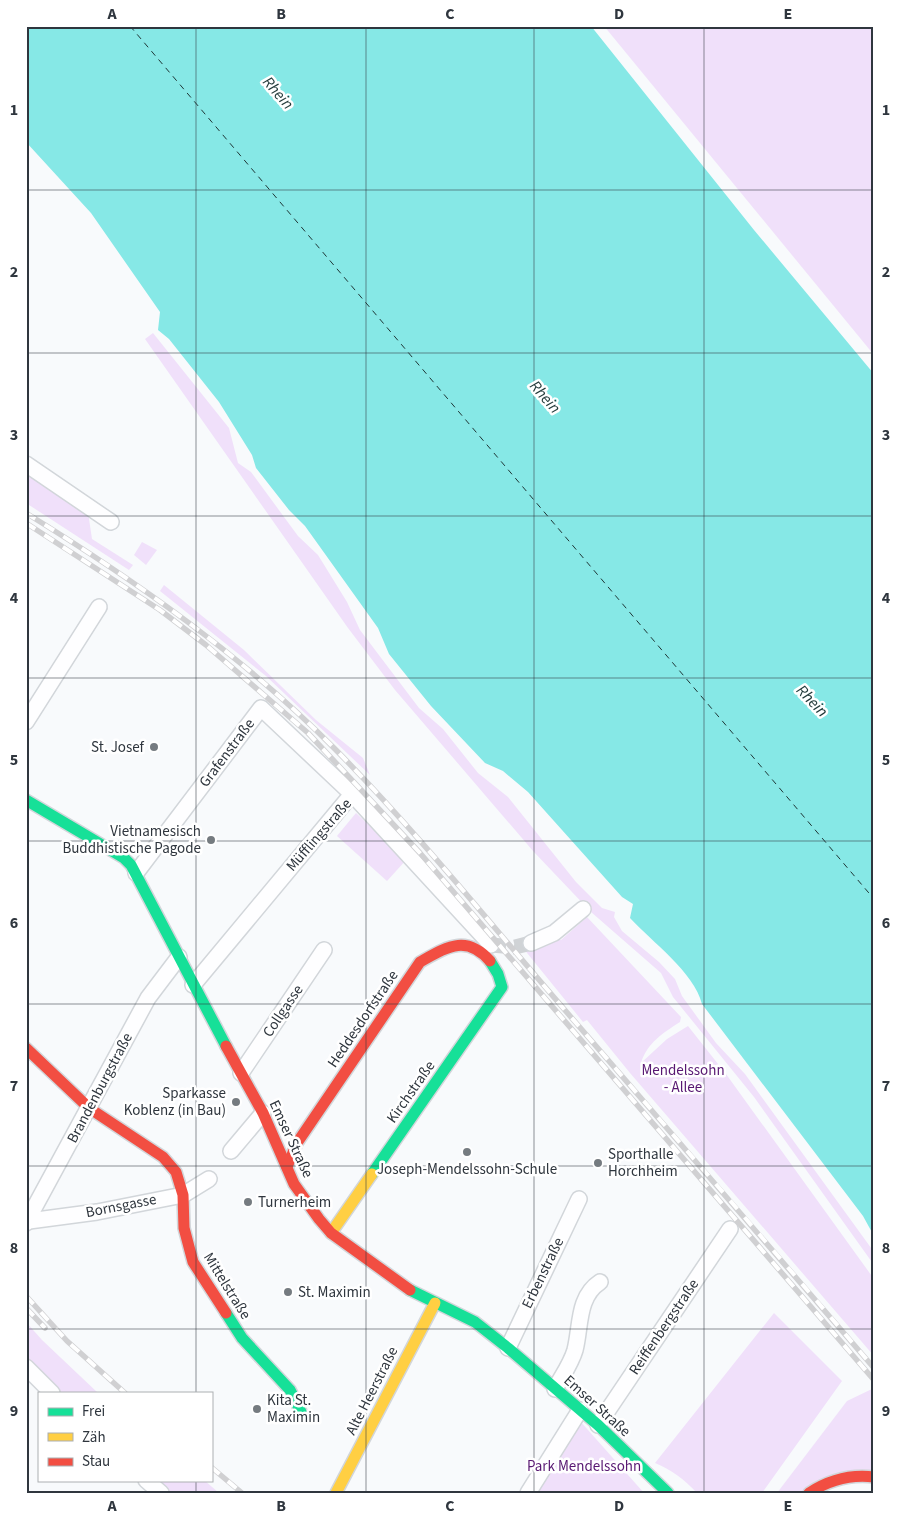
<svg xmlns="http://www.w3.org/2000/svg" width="900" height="1519" viewBox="0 0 900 1519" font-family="'Source Sans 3',sans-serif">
<rect width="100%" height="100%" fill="#f8fafc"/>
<g fill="#f0e0fa">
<polygon points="604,26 874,26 874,355"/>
<polygon points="153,333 229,428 238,463 251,472 298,536 318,555 347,602 360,630 419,708 443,729 478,773 508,797 576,882 602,908 615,912 614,917 622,931 659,962 675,979 682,996 716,1043 745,1074 874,1252 874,1265 754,1097 673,997 661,973 591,912 533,851 395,690 348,628 145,339"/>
<polygon points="26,472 88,512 92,539 133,565 129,570 26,503"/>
<polygon points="142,542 157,550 146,565 134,555"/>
<polygon points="164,585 244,650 316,720 363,758 370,775 266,676 160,591"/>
<polygon points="356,813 406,860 387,881 337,836"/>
<path d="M587,917L681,1017L680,1022C663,1033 647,1043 641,1063L667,1039L688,1026L726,1074L874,1279V1356L630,1073L587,1020L583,1022L523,948C535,948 550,937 561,940Z"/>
<path d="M774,1313L842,1381L762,1493H697C684,1479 672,1470 655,1463Z"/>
<polygon points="26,1322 42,1340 98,1393 57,1393 26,1362"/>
<polygon points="874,1388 874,1470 797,1493 777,1493 847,1401"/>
<polygon points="580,1421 644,1493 536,1493"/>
<polygon points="154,1480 204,1480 219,1493 169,1493"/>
</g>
<path fill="#86e8e6" d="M26,26H591L754,230L874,374V1236L863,1216L702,1004C694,972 652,942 630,918L633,904L622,897L528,792L503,771L485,763L431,706L389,654L378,628L305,526L289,510L256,468L252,455L219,402L169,339L158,330L160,312L91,213L26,142Z"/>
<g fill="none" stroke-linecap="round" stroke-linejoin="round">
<polyline stroke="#1f3737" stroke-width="1" stroke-dasharray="6 5" stroke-linecap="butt" points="130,26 874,899"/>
<polyline stroke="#d0d3d6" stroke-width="15" stroke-dasharray="15 8" stroke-linecap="butt" points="491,945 515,947 531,943"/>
<defs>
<g id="street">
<polyline points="26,464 111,522"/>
<polyline points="26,722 99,607"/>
<polyline points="136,873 261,708 352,794 491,945"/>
<polyline points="531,943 554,933 583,909"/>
<polyline points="193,985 352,794"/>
<polyline points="241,1073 324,950"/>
<polyline points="231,1151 263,1113"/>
<polyline points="29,1221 97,1212 183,1195 209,1179"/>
<polyline points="26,1223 148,998 179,957"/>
<polyline points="508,1348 579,1199"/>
<polyline points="26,1367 52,1393"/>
<path d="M555,1389C562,1376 571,1364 575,1350C581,1327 577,1297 600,1282"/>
<polyline points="598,1425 730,1229"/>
<polyline points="146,1480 161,1493"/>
<polyline points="528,1493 580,1410"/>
</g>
<g id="fast">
<polyline points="26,800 124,858 131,865 226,1046"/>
<polyline points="372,1174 502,987 498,974 490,961"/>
<polyline points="410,1290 475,1322 508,1348 598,1425 668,1493"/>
<polyline points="226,1313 242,1338 290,1390 301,1412"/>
</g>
<g id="slow">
<polyline points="331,1233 372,1174"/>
<polyline points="336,1493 435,1303"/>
</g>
<g id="jam">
<polyline points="226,1046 263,1113 294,1184 319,1219 331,1233 410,1290"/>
<polyline points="26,1048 89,1108 163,1157 176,1172 183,1195 184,1228 193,1262 226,1313"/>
<path d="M287,1167L297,1143L420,962C447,947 466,934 490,961"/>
<path d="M809,1493C829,1480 850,1474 874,1477"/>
</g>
</defs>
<use href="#street" stroke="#d2d6da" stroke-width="18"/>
<use href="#fast" stroke="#d2d6da" stroke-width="14"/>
<use href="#slow" stroke="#d2d6da" stroke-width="14"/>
<use href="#jam" stroke="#d2d6da" stroke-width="14"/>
<use href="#street" stroke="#fefeff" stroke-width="15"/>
<use href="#fast" stroke="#16e098" stroke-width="11"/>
<use href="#slow" stroke="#ffcf43" stroke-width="11"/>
<use href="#jam" stroke="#f24e42" stroke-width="11"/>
<defs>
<g id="rail">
<path d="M26,513C136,581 243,656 335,749C416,831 488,921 564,1009C667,1128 771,1247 874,1368"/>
<polyline points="26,523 160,610 206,645 308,733 420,853 874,1380"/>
<polyline points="26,1296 67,1341 125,1393"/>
<polyline points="26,1308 45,1328"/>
<polyline points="211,1467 242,1493"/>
</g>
</defs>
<use href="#rail" stroke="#d0d0d2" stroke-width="5.5"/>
<use href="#rail" stroke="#fff" stroke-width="4" stroke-dasharray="11" stroke-linecap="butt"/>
</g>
<path fill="none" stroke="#2f363e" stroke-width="1" stroke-opacity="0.55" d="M196,26V1393M366,26V1493M534,26V1493M704,26V1493M26,190H874M26,353H874M26,516H874M26,678H874M26,841H874M26,1004H874M26,1166H874M26,1329H874M196,1480V1493"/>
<g fill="#757b80" stroke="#fff" stroke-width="2">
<circle cx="154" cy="747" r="5"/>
<circle cx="211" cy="840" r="5"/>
<circle cx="236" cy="1102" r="5"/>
<circle cx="467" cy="1152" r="5"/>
<circle cx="598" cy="1163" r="5"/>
<circle cx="248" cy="1202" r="5"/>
<circle cx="288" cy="1292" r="5"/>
<circle cx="257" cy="1409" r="5"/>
</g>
<g text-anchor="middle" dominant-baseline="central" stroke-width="5" stroke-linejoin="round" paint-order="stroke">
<g font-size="15" fill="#2f363e" stroke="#fff" text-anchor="start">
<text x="144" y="747" text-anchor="end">St. Josef</text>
<text x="201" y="831" text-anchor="end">Vietnamesisch<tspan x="201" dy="17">Buddhistische Pagode</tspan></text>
<text x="226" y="1093" text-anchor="end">Sparkasse<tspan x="226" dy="17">Koblenz (in Bau)</tspan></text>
<text x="608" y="1154">Sporthalle<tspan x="608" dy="17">Horchheim</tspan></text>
<text x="467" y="1169" text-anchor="middle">Joseph-Mendelssohn-Schule</text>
<text x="258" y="1202">Turnerheim</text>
<text x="298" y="1292">St. Maximin</text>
<text x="267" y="1400">Kita St.<tspan x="267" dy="17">Maximin</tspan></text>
</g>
<g font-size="15" fill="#2f363e" stroke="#fff">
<text transform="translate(227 753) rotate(-53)">Grafenstraße</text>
<text transform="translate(319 835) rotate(-49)">Müfflingstraße</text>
<text transform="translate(283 1011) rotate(-56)">Collgasse</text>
<text transform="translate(363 1019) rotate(-56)">Heddesdorfstraße</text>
<text transform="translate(100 1088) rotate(-62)">Brandenburgstraße</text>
<text transform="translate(411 1092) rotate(-55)">Kirchstraße</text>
<text transform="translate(291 1139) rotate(65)">Emser Straße</text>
<text transform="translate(121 1206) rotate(-11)">Bornsgasse</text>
<text transform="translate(543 1273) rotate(-64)">Erbenstraße</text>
<text transform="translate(227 1286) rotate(58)">Mittelstraße</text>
<text transform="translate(664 1327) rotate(-56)">Reiffenbergstraße</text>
<text transform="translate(372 1391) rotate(-63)">Alte Heerstraße</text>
<text transform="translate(597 1406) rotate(42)">Emser Straße</text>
</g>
<g font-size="15" fill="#581872" stroke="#fff">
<text x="683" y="1070">Mendelssohn<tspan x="683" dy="17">- Allee</tspan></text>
<text x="584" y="1466">Park Mendelssohn</text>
</g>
<g font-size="16" font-style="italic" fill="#1f3737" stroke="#fff">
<text transform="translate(278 93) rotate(49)">Rhein</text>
<text transform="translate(545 397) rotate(49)">Rhein</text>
<text transform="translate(812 701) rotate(46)">Rhein</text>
</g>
</g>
<rect width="900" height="1519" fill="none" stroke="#ffffff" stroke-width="55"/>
<rect x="38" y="1392" width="175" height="90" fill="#ffffff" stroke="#acafb2"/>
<rect x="48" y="1408" width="25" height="8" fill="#16e098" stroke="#acafb2"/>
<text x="82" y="1416" font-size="15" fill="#2f363e">Frei</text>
<rect x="48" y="1433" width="25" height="8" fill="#ffcf43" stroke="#acafb2"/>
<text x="82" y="1442" font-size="15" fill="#2f363e">Zäh</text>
<rect x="48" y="1458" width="25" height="8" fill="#f24e42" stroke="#acafb2"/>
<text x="82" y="1466" font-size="15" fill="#2f363e">Stau</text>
<rect x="28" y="28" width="844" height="1464" fill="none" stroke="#2f363e" stroke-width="2"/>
<g font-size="16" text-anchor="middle" font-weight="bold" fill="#2f363e">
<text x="112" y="19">A</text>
<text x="281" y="19">B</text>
<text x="450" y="19">C</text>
<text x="619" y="19">D</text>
<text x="788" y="19">E</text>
<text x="14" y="115">1</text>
<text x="886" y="115">1</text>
<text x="14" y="277">2</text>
<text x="886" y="277">2</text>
<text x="14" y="440">3</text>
<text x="886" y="440">3</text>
<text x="14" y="603">4</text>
<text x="886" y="603">4</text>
<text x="14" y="765">5</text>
<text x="886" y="765">5</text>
<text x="14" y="928">6</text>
<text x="886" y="928">6</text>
<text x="14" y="1091">7</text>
<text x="886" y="1091">7</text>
<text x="14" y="1253">8</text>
<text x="886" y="1253">8</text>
<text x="14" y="1416">9</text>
<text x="886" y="1416">9</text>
<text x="112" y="1511">A</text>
<text x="281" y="1511">B</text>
<text x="450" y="1511">C</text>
<text x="619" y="1511">D</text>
<text x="788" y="1511">E</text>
</g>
</svg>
